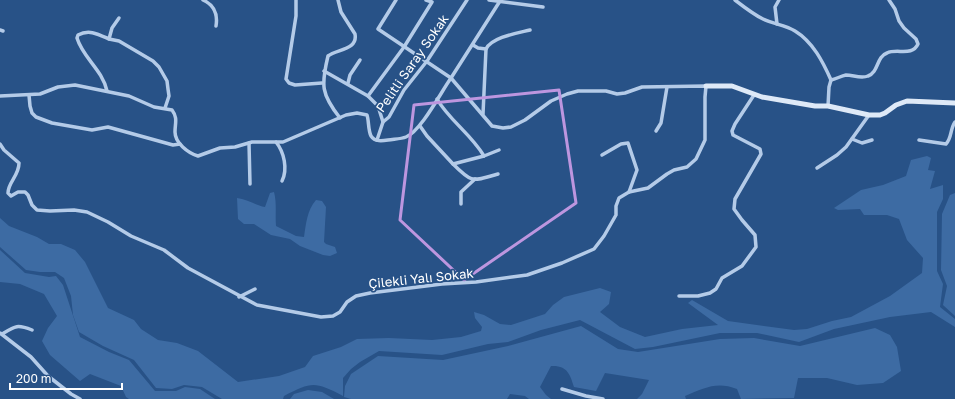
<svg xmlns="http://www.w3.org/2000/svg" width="955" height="399" viewBox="0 0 955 399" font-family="'Golos Text',sans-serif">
<rect width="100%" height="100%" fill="#285287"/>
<g fill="#3d6ba3">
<path d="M927,156L931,158L928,170L935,171L930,189L943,185V199L937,212V271L943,284L940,307L955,319V327L931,312L890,317L834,329L799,342L757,333H720L653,347L635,349L580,320L541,330L508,342L488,344L442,355L379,351L360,362L351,369L343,378V396C314,381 312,382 284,396L283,399H222L202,387L184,385L172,389L156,388L134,360L103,346L79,332L73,315L71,296L64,278L55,272H40L26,270L0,247V218L9,226L37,237L49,244H61L75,250L85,262L108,308L134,320L141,329L158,340L177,343L198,351L238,382L279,376L305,367L313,356L341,347L357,339L389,338L432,340L461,337L481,331L482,327L475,318L474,312L484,315L500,324L511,325L545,314L553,305L564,297L600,288L611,292L609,304L600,312L620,327L645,337L682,329L718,325L688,303L692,300L728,321L794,330L807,329L832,321L851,317L890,296L922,273L923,258L907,240L899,219L887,215H864L860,209L838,210L834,208L861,190L883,185L906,176L911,160Z"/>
<path d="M274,192C277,203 275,215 276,226L296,236L304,237C306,224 307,210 316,200L322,201L326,207L324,242L326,244L335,247L337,253L330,256L323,255L300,246L290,239L271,235L254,224H244L238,219L237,198C247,199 255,205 265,207L270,193Z"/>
<polygon points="955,193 955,316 943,305 947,286 941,270 942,214 950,195"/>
<polygon points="0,250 25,273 49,277 56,276 63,285 80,337 109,352 129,360 155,391 176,391 185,387 200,389 215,399 129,399 126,397 121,386 90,374 80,381 50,355 42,341 48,328 57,316 44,294 20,284 0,282"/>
<path d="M581,326L618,349L638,352L720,339L754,338L800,346L875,328L890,335L897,347L901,371L883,383L857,385L827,378H798L794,398L741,399L737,389C717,381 704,388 685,396L686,399H637L642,394L649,380L605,373L596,391L574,387C570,374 567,365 551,366L540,387L546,395L551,399H529L525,396L510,394L507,399H351L344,397L345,386L351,374L378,356L443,360L508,346Z"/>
<polygon points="308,390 322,392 334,399 290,399 294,394"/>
</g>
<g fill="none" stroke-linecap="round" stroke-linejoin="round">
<g stroke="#b4cbe8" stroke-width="3.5">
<path d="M203,0C214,5 218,14 216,26"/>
<polyline points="296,0 296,16 286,79 289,83 295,85 322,83"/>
<path d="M338,0L341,12L355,34C358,50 337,49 328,56C321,85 321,94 340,118"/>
<polyline points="396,0 378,29 451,78 500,1"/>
<polyline points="489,0 543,7"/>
<path d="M735,0C744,7 753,14 763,19C773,24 786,25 795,31C813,42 823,62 831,80"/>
<polyline points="777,24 775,7 779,0"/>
<polyline points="0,30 3,31"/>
<polyline points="109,39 119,41 153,61 159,67 167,81 168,89 169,96 165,108"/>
<path d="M473,45L478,48L486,49C492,37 518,33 530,30"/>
<polyline points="324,71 368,96 404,47 432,2 426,0"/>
<path d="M831,80C836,79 841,76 846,75C853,75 861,79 868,76C879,72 876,57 887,53C897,48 912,57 918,44L916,39L904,28L899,21L895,9L889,0"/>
<polyline points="348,83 350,75 360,60"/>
<path d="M107,91C102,69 83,58 77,38L78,35C89,29 98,34 109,39L112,28L119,18"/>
<polyline points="29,95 30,106 32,113 36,117 52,123 92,130 108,127 173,145 180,144"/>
<path d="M0,96L40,94L58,87L75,85L129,96L154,107L172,110C178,118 175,123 175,132C175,143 188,153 198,156L220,148L235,147L252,142H283L346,115L357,113L367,115C369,121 368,130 371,136C375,142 382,141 388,140C394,139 401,139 406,137C421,131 441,92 451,78L492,126L503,128L511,127L525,120L551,101L567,94L578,91H606L617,94L625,93L642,87L706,86L705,97V140L696,159L687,167L674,170L667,174L648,188L629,192L619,198L616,206V215L604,236L594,249L562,263L527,275L476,282L442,284L370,293L356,296L347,302L340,312L333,316L321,317L257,305L188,268L164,250L131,236L108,222L87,212L74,210L50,211L37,210L32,205L28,195L25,192H18L11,196L8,193C8,182 19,176 19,163L4,150L0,144"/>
<polyline points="368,96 378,106 383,122"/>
<path d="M437,99C449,120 471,134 484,156"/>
<polyline points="828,106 829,87 831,80"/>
<polyline points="483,114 486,49"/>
<polyline points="420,126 427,136 453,164 484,156 499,150"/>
<polyline points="656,131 661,123 667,87"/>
<polyline points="852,139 862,143 872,140"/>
<polyline points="377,140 383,122 389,117 404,90 427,61 467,0"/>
<path d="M919,140L946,144C952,138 950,129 955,122"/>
<path d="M276,142C284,152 288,169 282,181"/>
<polyline points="249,143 250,184"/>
<polyline points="602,155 621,144 628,143 637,170 629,192"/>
<path d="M453,164C473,184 472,181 498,174"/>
<polyline points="817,168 837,155 846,147 869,115"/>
<polyline points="461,204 461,192 475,179"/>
<polyline points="679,296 698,296 710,293 716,289 722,278 742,266 756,247 755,235 742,220 734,209 735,199 761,154 760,149 733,135 732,131 735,124 754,95"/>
<polyline points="239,297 255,289"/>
<polyline points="0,333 31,357 48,376 71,394 80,399"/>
<path d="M2,334C15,326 17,324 32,330"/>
<polyline points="562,389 586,396 603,399"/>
</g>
<polyline stroke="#dee9f7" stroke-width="5" points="706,86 732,86 762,97 815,106 828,106 869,115 880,115 885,113 896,105 907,101 955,103"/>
</g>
<path fill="none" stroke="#bd96df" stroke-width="3" stroke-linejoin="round" d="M559,90L576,203L464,280L400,220L414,105Z"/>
<g text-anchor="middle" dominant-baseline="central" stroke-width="3.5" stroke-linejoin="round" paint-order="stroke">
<g font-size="13" fill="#fff" stroke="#285287">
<text transform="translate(412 63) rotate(-55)">Pelitli Saray Sokak</text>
<text transform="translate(421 278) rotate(-6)">Çilekli Yalı Sokak</text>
</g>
</g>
<path d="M10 383v6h112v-6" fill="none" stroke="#ffffff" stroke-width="2"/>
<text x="16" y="383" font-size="12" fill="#ffffff" stroke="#285287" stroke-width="3" paint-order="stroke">200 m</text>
</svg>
